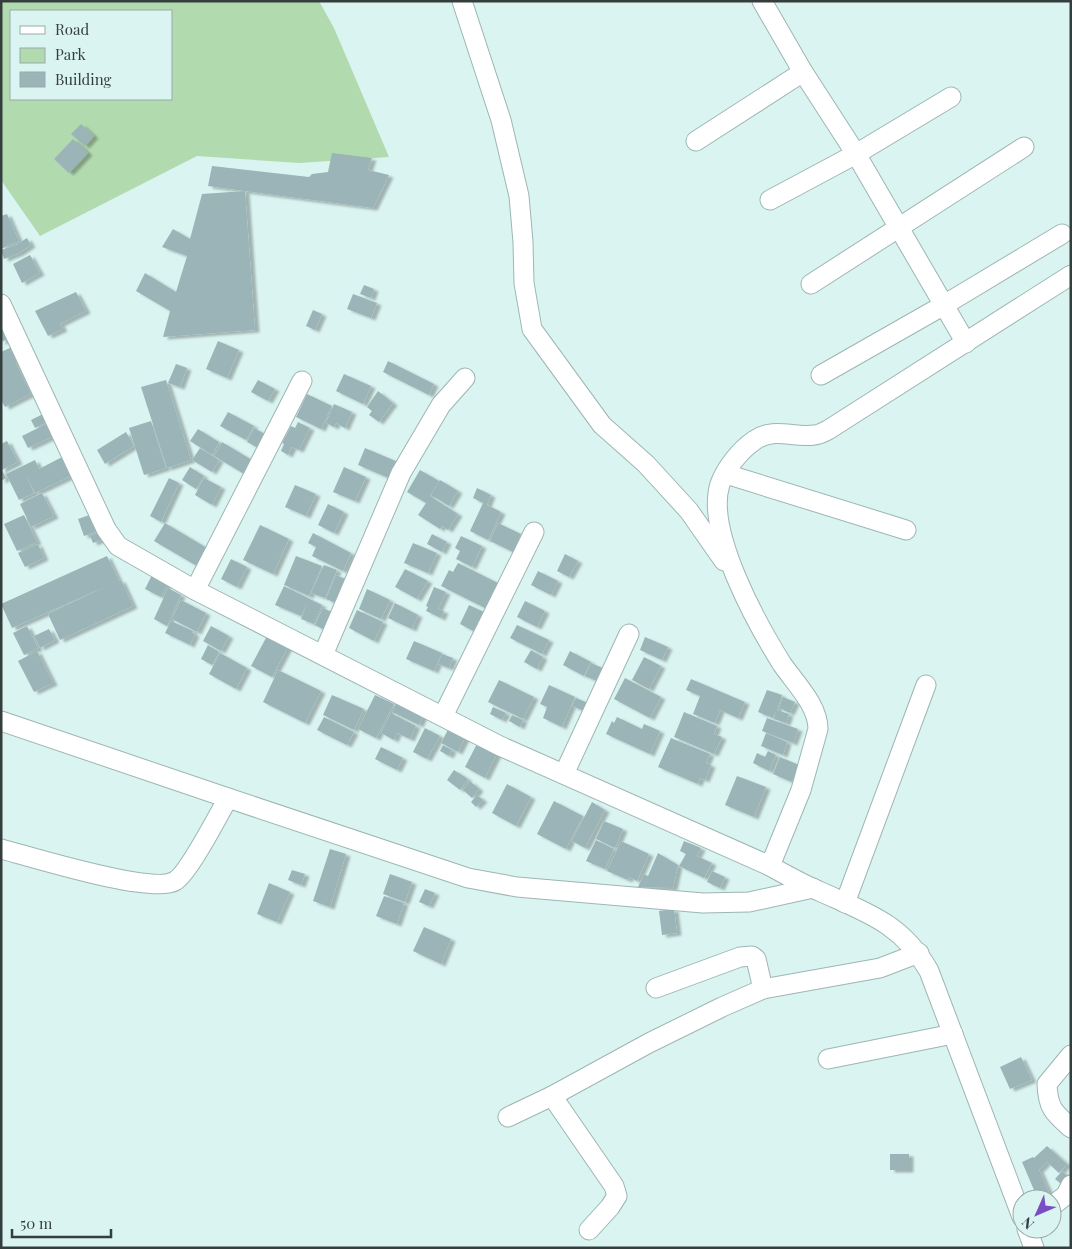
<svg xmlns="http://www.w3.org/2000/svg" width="1072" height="1249" viewBox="0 0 1072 1249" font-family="'Playfair Display',serif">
<defs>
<filter id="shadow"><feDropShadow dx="4.5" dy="2.5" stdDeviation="1" flood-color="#0004"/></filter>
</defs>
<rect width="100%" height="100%" fill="#daf4f1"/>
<path fill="#b2daaf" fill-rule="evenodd" d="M1,1H319L334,28L389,157L299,163L197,156L40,236L1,180ZM11,11H171V99H11Z"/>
<g fill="#9bb4b8" filter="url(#shadow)">
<polygon points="81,124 94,136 85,146 71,134"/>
<polygon points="73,139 88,153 69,173 54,159"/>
<polygon points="332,153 372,158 368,170 389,175 373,208 208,186 212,166 309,177 312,174 328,172"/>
<polygon points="245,191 255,330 163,337 170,311 136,291 145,273 176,292 187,256 162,247 173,229 190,239 202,194"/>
<polygon points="7,214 19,241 1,249 1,216"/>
<polygon points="27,238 31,245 19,253 4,259 1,250 16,245"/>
<polygon points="30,255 40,273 22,283 13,264"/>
<polygon points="364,285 374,289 371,298 360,294"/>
<polygon points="76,292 86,311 60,324 63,329 48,336 35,311"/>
<polygon points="353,294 377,303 371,318 347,309"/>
<polygon points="313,310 322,314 315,330 306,326"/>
<polygon points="1,327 8,339 1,342"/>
<polygon points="218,341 239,350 227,378 206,369"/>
<polygon points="12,347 19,361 16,363 31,394 5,407 1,400 1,352"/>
<polygon points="388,361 434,384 429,395 383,372"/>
<polygon points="176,364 187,368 180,387 168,383"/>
<polygon points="344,374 371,386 363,404 336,391"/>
<polygon points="166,380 191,460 167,468 141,387"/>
<polygon points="258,380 275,389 268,401 251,392"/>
<polygon points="378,391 393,403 379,422 369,415 372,411 367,407"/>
<polygon points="307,394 332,406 321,429 296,417"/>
<polygon points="334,404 352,412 345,428 336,423 334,427 326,423"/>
<polygon points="228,412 254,426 246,440 220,426"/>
<polygon points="45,413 49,421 35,428 31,420"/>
<polygon points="151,421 166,468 144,475 129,428"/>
<polygon points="50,422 56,435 28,448 22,436"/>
<polygon points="298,422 310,428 299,450 292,447 288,455 281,451 284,444 282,443 291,426 295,428"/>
<polygon points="254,428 267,435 260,449 247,442"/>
<polygon points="198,429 219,442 212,455 190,441"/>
<polygon points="126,432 134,446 105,464 97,450"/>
<polygon points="7,441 18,462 2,470 6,478 1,481 1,444"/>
<polygon points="222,442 257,463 249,477 214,456"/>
<polygon points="200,448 219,460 212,472 192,460"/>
<polygon points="365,448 398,462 391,479 358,465"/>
<polygon points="66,455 71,476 35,493 25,473 34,493 19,500 6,474 35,460 39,469"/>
<polygon points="190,467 204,476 196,489 182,480"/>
<polygon points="344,467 366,477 355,501 333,492"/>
<polygon points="420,470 439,481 430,496 458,514 448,530 442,526 440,529 418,515 426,503 407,492"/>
<polygon points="169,478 179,483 161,522 150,516"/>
<polygon points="204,478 221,487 212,505 195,495"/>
<polygon points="440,480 458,491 449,506 431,495"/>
<polygon points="295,485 316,494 306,516 285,507"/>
<polygon points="477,488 491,495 487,505 501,512 488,540 470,531 483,503 473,498"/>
<polygon points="42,493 54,516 31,527 20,504"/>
<polygon points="328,504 344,512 334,533 318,525"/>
<polygon points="95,513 101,530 84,536 78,519"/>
<polygon points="24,515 37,542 17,551 4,524"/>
<polygon points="165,523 212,551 202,569 154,541"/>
<polygon points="498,523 521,534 513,552 490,541"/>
<polygon points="260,525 289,539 273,574 243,560"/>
<polygon points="103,531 106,538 93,543 90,536"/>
<polygon points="313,533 351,553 343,571 312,556 316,547 308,543"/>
<polygon points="432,534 447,542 442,552 427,544"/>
<polygon points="461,536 482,546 472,567 456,559 460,551 455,548"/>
<polygon points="413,543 437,553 428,573 404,563"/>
<polygon points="38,544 44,558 25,567 18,553"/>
<polygon points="565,554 578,561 569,577 557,571"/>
<polygon points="107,556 119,581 121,580 133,606 60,640 48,614 107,586 12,628 1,604"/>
<polygon points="296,556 322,566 309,596 284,585"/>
<polygon points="231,559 247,567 237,587 221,579"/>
<polygon points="458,563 498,583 485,608 441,586 449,570 453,572"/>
<polygon points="324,565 337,570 325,598 311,593"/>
<polygon points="405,569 428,581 417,599 395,587"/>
<polygon points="538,571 558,581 551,595 531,585"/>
<polygon points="152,575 168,583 161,597 145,589"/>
<polygon points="336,575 350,581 340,605 326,599"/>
<polygon points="284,586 322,605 314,624 301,619 307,603 301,616 275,605"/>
<polygon points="434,587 446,592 438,609 444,611 441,618 426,611 428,607 426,606"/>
<polygon points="168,588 181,595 167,626 154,619"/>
<polygon points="367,589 390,600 381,619 359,609"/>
<polygon points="181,600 206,613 197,632 172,619"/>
<polygon points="525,601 545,611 537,627 517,617"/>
<polygon points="395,603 418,615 412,629 388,618"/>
<polygon points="469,605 486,613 477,633 460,624"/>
<polygon points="323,608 336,614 328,632 315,625"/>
<polygon points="357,610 383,622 374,641 349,628"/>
<polygon points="171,621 193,631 192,633 195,634 190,645 165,633"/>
<polygon points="517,625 549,640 542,654 510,638"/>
<polygon points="27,626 38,648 24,655 13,633"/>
<polygon points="211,626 229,636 221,651 203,641"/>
<polygon points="49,629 55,640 40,648 34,636"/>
<polygon points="268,634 289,645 272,677 251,666"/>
<polygon points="645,637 668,647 662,660 640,650"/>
<polygon points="414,641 442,653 434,671 406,659"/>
<polygon points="208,645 219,652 212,665 201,659"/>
<polygon points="531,650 543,657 537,669 524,662"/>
<polygon points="37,651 53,683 34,692 18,661"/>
<polygon points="570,651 591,662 584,676 563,665"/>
<polygon points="220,653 247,668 236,689 209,674"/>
<polygon points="442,654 453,658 449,668 438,664"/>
<polygon points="644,657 661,666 649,689 632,680"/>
<polygon points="591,663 605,669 599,682 585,676"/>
<polygon points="278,670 321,691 305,723 263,702"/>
<polygon points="625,678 661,697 650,718 614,699"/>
<polygon points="691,679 745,702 738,718 720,710 715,723 693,714 700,696 686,690"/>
<polygon points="499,680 534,697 523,719 488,702"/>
<polygon points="549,685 575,697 562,727 543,718 547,707 540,704"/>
<polygon points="767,690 782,695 777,710 789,714 786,723 774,719 776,711 773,718 758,712"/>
<polygon points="332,695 364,709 354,730 323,715"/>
<polygon points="375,695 394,704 376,738 358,729"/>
<polygon points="783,697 795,702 790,713 779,708"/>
<polygon points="576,698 593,705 584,711 572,706"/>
<polygon points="397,701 424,713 419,725 392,712"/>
<polygon points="493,707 506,713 502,720 490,714"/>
<polygon points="684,712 717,726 714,734 722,737 714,754 674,737"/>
<polygon points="391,713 416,726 410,739 397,733 394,740 381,733"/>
<polygon points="512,715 523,720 520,727 509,721"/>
<polygon points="324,717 354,732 347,745 317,730"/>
<polygon points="617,717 642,729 644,724 660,731 650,754 606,734 612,721 614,723"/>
<polygon points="767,718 798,729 793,743 762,731"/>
<polygon points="451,724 468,732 458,752 441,743"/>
<polygon points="425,728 440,736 427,759 413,752"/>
<polygon points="766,733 787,742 783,755 761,746"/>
<polygon points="671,738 710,754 706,763 711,765 705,780 700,778 698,784 658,767"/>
<polygon points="479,740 499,750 485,778 465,767"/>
<polygon points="443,745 452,750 449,756 440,751"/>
<polygon points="381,747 403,758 397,770 375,759"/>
<polygon points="768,751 776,755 769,771 753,763 757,753 765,757"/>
<polygon points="780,757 799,765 792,782 773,774"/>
<polygon points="454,770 468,779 460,790 447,780"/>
<polygon points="737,776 766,787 754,817 725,805"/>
<polygon points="470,781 479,789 472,798 463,790"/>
<polygon points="507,784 531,797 516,826 492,813"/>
<polygon points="477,795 483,800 476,807 471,802"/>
<polygon points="554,801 583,816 566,849 537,834"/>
<polygon points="592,802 605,810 585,848 572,841"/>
<polygon points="604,821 623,829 615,848 596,839"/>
<polygon points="596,840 614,849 605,869 586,861"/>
<polygon points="621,841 649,854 637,881 629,877 628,880 607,871"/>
<polygon points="684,841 701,848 697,856 712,863 704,878 679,866 686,854 680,851"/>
<polygon points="330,849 346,854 330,907 313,901"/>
<polygon points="658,853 678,865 673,888 638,887 644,874 648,876"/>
<polygon points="292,870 305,874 301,885 288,880"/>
<polygon points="712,871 725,877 720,888 707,882"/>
<polygon points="390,874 412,882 405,902 383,894"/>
<polygon points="269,883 290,892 277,922 257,914"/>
<polygon points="425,889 435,893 429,906 419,902"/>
<polygon points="384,896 404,903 397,924 376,916"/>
<polygon points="674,909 677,933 662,935 659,911"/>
<polygon points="424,927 451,939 441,964 413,951"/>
<polygon points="1021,1057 1032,1080 1010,1089 1000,1067"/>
<polygon points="1047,1146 1067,1164 1059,1173 1047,1162 1039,1170 1049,1192 1037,1197 1022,1162 1033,1157 1034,1158"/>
<rect x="890" y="1154" width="19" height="16"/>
<polygon points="1062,1171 1071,1179 1065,1187 1055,1179"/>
</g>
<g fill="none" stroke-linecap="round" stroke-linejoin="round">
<defs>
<g id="minor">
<polyline points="462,1 501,120 519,196 523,242 524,283 532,329 602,425 646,464 689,511 724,561"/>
<polyline points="762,1 803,72 856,154 966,343"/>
<polyline points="696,141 803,72"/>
<polyline points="770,200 856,154 951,97"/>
<polyline points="811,284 1024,147"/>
<path d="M1,304L106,529L118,546L195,590L500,746L770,866C786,875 802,884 819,891C865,912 902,923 929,971L1022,1217"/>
<polyline points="821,375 944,305 1062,234"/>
<polyline points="726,474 906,530"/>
<polyline points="195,590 302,381"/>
<polyline points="323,655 401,473 441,405 465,378"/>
<polyline points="443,716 534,532"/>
<polyline points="1,721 228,798 468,878 517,887 703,903 749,902 813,888"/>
<polyline points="564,774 629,634"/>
<path d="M1,849C32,857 152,895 175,881C188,874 219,814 228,798"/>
<path d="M770,866L801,790L818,729C818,705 795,683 782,664C757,624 705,531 720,484C726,468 740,450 755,440C773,427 794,438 814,435C819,435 824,432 828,430L1071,275"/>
<polyline points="845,903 926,685"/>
<polyline points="656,988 740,957 752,956 756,959 763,989"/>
<path d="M1071,1055L1047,1084C1048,1108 1053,1112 1071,1128"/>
<polyline points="828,1059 953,1034"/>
<polyline points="552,1096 614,1186 617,1196 610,1207 589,1230"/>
<polyline points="508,1117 552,1096 649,1043 722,1007 763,989 880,968 919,953"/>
<polyline points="1052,1206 1066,1195 1071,1185"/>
<polyline points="1027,1229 1034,1248"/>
</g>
</defs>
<use href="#minor" stroke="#9db6b3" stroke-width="21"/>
<use href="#minor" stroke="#fff" stroke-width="19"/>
</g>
<rect width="1072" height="1249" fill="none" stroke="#343e3d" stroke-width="5"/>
<rect x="10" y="10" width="162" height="90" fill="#daf4f1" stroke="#98aba9"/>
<rect x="20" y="26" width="25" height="8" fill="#ffffff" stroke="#98aba9"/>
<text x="55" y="35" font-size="15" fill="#343e3d">Road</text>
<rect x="20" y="48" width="25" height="15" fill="#b2daaf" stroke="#98aba9"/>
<text x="55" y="60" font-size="15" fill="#343e3d">Park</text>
<rect x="20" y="72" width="25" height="15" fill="#9bb4b8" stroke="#98aba9"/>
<text x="55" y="85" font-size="15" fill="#343e3d">Building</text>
<g transform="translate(1037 1214) rotate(225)"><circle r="24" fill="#daf4f1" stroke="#98aba9"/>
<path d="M0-4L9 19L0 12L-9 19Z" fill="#794dc6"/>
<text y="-8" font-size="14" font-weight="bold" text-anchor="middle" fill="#343e3d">N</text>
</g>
<path d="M12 1229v8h99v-8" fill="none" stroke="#343e3d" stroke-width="2.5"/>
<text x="20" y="1229" font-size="15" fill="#343e3d" stroke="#daf4f1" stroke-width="4" paint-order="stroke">50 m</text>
</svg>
